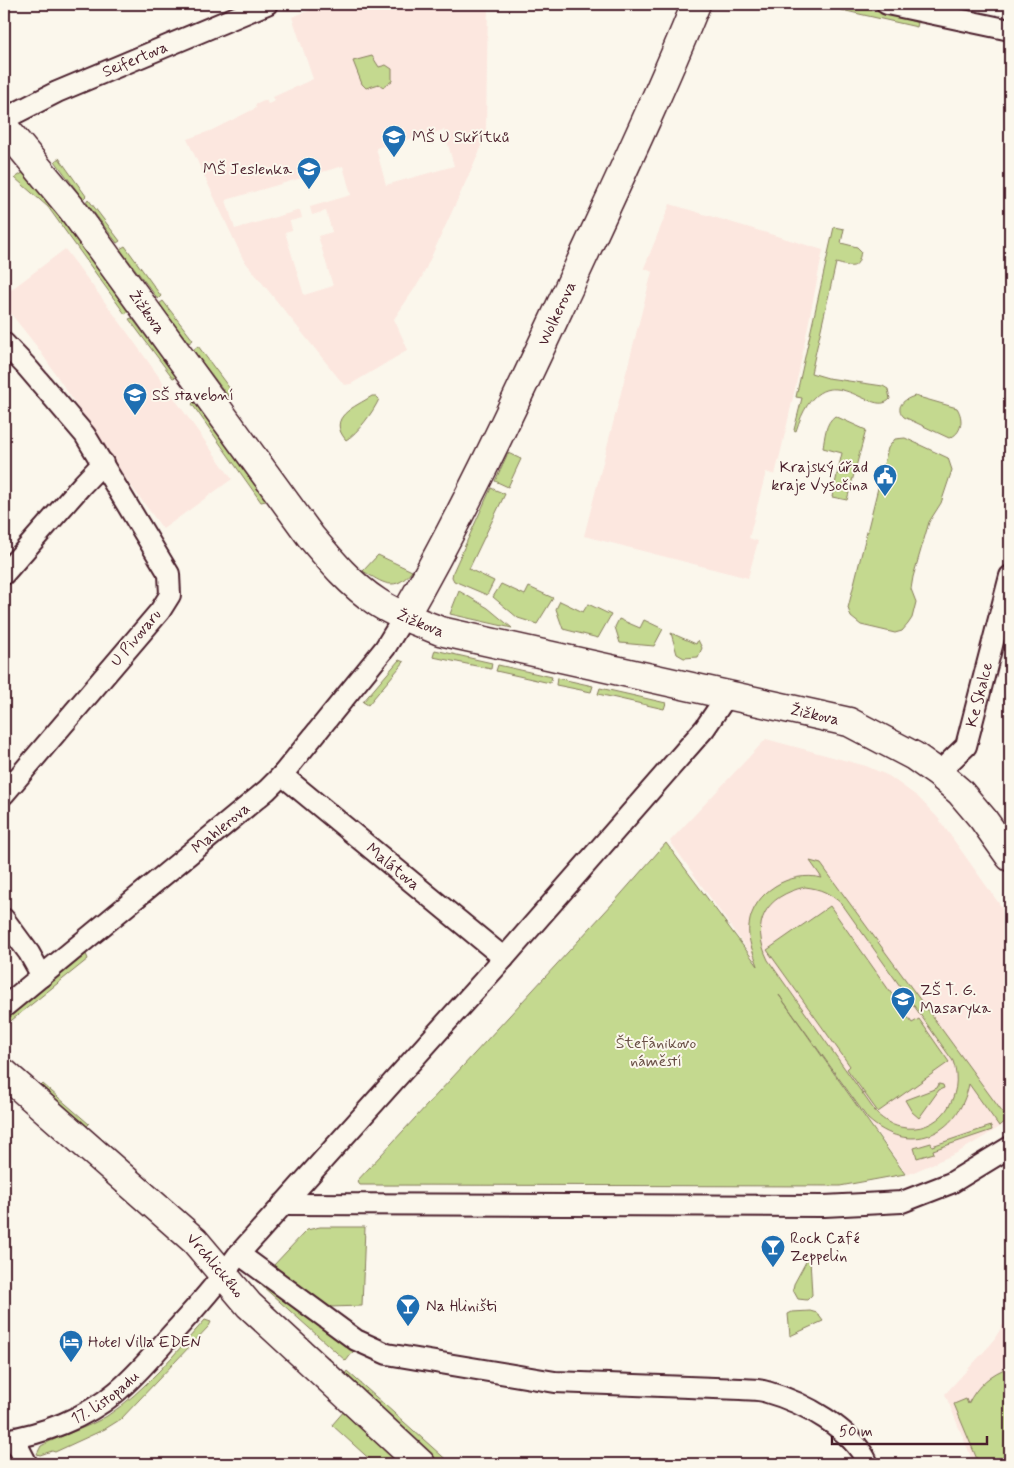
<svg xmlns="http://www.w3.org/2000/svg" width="1014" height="1468" viewBox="0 0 1014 1468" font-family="Mynerve,sans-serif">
<rect width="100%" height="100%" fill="#fbf7ec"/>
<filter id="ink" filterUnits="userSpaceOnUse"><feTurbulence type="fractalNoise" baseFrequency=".02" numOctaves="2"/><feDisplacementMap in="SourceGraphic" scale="10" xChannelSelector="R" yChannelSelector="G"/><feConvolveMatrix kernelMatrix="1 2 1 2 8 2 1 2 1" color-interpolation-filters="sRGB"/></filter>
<g filter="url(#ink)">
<g fill="#fce7df" fill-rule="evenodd">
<path d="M326,4H488L486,129L479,153L421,279L394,319L408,350L351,384L344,385L243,259L187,139L210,131L256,108L255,105L266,100L268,104L275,101L273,97L313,79L292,17ZM444,130L454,166L386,185L376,148ZM343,166L351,195L310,207L312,215L326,211L332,232L318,236L333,286L304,295L285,232L292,230L290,221L302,218L300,210L235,229L226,200Z"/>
<polygon points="670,204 823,250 799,371 783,442 775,475 766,472 749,538 758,541 748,578 584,536 652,272 644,268"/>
<polygon points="65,249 122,325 232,479 163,529 123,475 38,348 4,305 4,295"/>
<polygon points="766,739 866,766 889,776 918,797 938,818 1010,919 1010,1121 957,1153 907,1175 670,841"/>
<polygon points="1010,1314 1010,1464 974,1464 945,1394 991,1344"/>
</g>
<g fill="#c4d98f" stroke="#877c5d" fill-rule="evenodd">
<path d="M815,4C850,4 885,12 918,23L917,27Z"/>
<polygon points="372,56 379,67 386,65 392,69 392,81 383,87 379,84 366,88 362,84 353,61"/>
<polygon points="59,158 86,196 83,199 55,161"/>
<polygon points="24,172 57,212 128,312 125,314 48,207 15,178"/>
<polygon points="88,199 120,241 117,243 86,202"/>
<path d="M834,227L844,229L841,243L857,247L861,251C858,271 852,267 836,263L811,373L828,378L883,386L888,389L890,399C871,421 823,345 796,431L794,430L802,398L796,397Z"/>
<polygon points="125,246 161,296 158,299 120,249"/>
<polygon points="163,301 193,340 189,343 159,304"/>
<polygon points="132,318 176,377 173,378 129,319"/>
<polygon points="198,346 233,393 228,396 193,350"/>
<path d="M372,396H376L379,399C374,411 357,434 346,440C326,417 355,407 372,396Z"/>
<path d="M915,396L957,408C964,419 962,434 949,438L904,417C894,407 904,399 915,396Z"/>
<polygon points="194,402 266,501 261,502 192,404"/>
<path d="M835,416L866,430L847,500L832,497L842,453L823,448C825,437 825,423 835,416Z"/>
<polygon points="905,438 948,458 952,470 941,503 929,522 913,577 911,589 916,602 912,618 908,624 902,631 895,633 861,625 851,617 848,608 888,448 895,439"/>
<polygon points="508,453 521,459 508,487 495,481"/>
<polygon points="491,488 505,494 469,569 494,581 487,595 454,581 452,577 453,572"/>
<path d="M378,555L412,571C395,593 383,583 363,571Z"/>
<polygon points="501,584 525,595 529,587 553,598 537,624 518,618 493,597"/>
<polygon points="459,591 488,608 512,628 450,614"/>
<polygon points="560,601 583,612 588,604 611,615 598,638 563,629 556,609"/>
<polygon points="619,619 640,628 644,620 663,629 654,646 620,643 615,627"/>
<polygon points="671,633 696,644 698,640 702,648 698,657 684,658 677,654"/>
<polygon points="435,650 492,663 491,669 433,657"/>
<polygon points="399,660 404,662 368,705 363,702"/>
<polygon points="498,665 552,677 550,683 496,671"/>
<polygon points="557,678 593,686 591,692 556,685"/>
<polygon points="600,688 666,703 664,709 598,694"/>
<path d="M666,843L758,966C754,953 747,941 749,925C753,892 790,870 822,878L810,861L821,864L1008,1120L999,1126L969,1084C958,1136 909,1156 868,1119L779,995L905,1174L840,1186L360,1185L357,1181L615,901ZM805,887C822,889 829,893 842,904L953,1061C966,1096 939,1136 900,1127C891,1125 884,1120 877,1114L768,960C750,923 765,896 805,887Z"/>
<polygon points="830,906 912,1023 919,1019 949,1062 878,1112 847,1069 850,1066 767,950"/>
<polygon points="86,954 88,959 7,1024 5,1020"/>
<polygon points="43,1084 89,1124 86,1127 40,1087"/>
<polygon points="939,1084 943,1085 944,1088 939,1090 919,1118 912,1112 905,1100 937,1088"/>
<polygon points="991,1126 992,1130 933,1150 934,1153 917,1158 914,1148 931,1143 932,1146"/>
<polygon points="320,1227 365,1227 362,1306 329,1307 273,1266 303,1234 307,1230"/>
<polygon points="808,1258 810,1259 812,1295 807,1300 798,1299 793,1290 794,1284"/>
<polygon points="264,1283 355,1349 346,1361 261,1285"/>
<polygon points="810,1311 817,1313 823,1321 790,1336 788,1314 792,1312"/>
<path d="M205,1320L211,1322L209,1326L121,1419L105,1429L55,1452L52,1451L40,1455L37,1454L41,1446C62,1434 86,1429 107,1416C145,1391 175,1353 205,1320Z"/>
<path d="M1010,1367V1464H979L954,1404L966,1399L968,1404C977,1386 991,1373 1010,1367Z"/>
<polygon points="347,1371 451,1464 437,1464 343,1377"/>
<polygon points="345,1410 403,1464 375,1464 332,1425"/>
</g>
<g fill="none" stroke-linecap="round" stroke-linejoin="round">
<defs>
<g id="street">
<polyline points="887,4 1010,30"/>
<path id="s1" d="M4,119L57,92L267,4"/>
<polyline points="4,343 26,366 85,435 169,574 170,595 160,611 4,794"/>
<polyline points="4,574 82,485 103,463"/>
<path id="s2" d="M938,773L966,746L1010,576"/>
<path id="s3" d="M282,775L504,958"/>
<polyline points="4,919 29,953 42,976"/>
<path id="s4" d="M4,1007L267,790L282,775L385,648L404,617"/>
<polyline points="283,1204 824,1206 902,1202 951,1183 1010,1147"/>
<path d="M239,1254L356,1340L387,1354L555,1382L741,1389C749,1390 759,1389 767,1392C803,1402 853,1429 868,1464"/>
<polyline points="14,1439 27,1464"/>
<path id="s5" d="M4,1440C43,1434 85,1418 115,1393C136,1376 153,1355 171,1335C194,1310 217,1284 237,1256L504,958L705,728L728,694"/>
</g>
<g id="secondary">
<path id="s6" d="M4,127L72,209L311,537C331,561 351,585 377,602C396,615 419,622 440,631L849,722L914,756L938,773L960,792L983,819L1010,857"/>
<path id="s7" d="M404,617C466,509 518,396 571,283C614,190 658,98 696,4"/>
<path id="s8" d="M4,1073L195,1241L249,1305L421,1464"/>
</g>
</defs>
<use href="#street" stroke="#4a1f2b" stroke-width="24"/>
<use href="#secondary" stroke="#4a1f2b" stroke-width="31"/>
<use href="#street" stroke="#fbf7ec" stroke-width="20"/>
<use href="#secondary" stroke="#fbf7ec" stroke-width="28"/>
</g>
</g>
<defs>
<symbol id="school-pin" viewBox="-11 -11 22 30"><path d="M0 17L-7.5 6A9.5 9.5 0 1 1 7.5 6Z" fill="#1f6fb2" stroke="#fbf7ec"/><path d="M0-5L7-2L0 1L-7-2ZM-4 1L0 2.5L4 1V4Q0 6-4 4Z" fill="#fff"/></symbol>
<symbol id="university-pin" viewBox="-11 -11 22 30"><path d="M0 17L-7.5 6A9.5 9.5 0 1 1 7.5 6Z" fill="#1f6fb2" stroke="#fbf7ec"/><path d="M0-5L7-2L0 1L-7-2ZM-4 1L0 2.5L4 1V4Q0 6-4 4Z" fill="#fff"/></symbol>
<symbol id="civic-pin" viewBox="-11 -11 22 30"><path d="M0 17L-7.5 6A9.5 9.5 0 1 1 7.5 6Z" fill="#1f6fb2" stroke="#fbf7ec"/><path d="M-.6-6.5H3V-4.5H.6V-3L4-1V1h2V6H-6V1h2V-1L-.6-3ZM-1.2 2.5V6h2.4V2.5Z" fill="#fff"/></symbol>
<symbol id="bar-pin" viewBox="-11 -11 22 30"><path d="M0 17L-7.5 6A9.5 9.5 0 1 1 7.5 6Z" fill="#1f6fb2" stroke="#fbf7ec"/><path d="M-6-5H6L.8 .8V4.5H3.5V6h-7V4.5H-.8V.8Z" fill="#fff"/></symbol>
<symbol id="hotel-pin" viewBox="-11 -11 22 30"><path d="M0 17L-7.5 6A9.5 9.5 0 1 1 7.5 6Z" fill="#1f6fb2" stroke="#fbf7ec"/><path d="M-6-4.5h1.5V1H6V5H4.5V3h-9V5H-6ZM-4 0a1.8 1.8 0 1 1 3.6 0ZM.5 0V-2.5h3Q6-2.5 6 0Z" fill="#fff"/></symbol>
</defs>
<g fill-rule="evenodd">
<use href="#school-pin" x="380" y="123" width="28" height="38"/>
<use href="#school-pin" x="295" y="155" width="28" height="38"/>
<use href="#university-pin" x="121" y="381" width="28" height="38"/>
<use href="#civic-pin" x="871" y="462" width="28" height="38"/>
<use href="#school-pin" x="889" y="985" width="28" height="38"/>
<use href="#bar-pin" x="759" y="1233" width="28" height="38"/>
<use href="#bar-pin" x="394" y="1292" width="28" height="38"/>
<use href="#hotel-pin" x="57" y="1328" width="28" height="38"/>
</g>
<g text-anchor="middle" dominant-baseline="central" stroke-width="4" stroke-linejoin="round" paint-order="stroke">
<g font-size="16" fill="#4a1f2b" stroke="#fbf7ec">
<text stroke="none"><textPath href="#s1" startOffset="144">Seifertova</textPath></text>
<text stroke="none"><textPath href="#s6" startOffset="234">Žižkova</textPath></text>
<text stroke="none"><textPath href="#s7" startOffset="340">Wolkerova</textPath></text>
<text stroke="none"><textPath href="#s6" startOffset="654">Žižkova</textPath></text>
<text transform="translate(136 638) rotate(-50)">U Pivovaru</text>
<text stroke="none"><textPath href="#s2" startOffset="92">Ke Skalce</textPath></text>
<text stroke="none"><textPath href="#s6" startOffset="1059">Žižkova</textPath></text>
<text stroke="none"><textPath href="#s4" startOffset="281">Mahlerova</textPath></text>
<text stroke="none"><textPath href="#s3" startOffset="144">Malátova</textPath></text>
<text stroke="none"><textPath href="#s8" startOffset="286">Vrchlického</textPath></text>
<text stroke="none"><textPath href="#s5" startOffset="111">17. listopadu</textPath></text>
</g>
<g font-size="16" fill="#4a1f2b" stroke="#fbf7ec" text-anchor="start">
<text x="412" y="137">MŠ U Skřítků</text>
<text x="292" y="169" text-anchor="end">MŠ Jeslenka</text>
<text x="152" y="395">SŠ stavební</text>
<text x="868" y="467" text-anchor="end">Krajský úřad<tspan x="868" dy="18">kraje Vysočina</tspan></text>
<text x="920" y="990">ZŠ T. G.<tspan x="920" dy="18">Masaryka</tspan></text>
<text x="790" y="1238">Rock Café<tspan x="790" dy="18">Zeppelin</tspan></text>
<text x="426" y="1306">Na Hliništi</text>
<text x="88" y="1342">Hotel Villa EDEN</text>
</g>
<g font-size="16" fill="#684e44" stroke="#fbf7ec">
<text x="656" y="1043">Štefánikovo<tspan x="656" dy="18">náměstí</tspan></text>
</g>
</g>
<rect width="1014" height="1468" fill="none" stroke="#fbf7ec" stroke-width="20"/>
<rect x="10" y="10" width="994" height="1448" fill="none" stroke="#4a1f2b" stroke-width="2" filter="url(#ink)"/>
<path d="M832 1436v8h155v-8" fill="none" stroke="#4a1f2b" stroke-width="2.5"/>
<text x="839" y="1436" font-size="15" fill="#4a1f2b" stroke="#fbf7ec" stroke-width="4" paint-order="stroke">50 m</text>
</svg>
